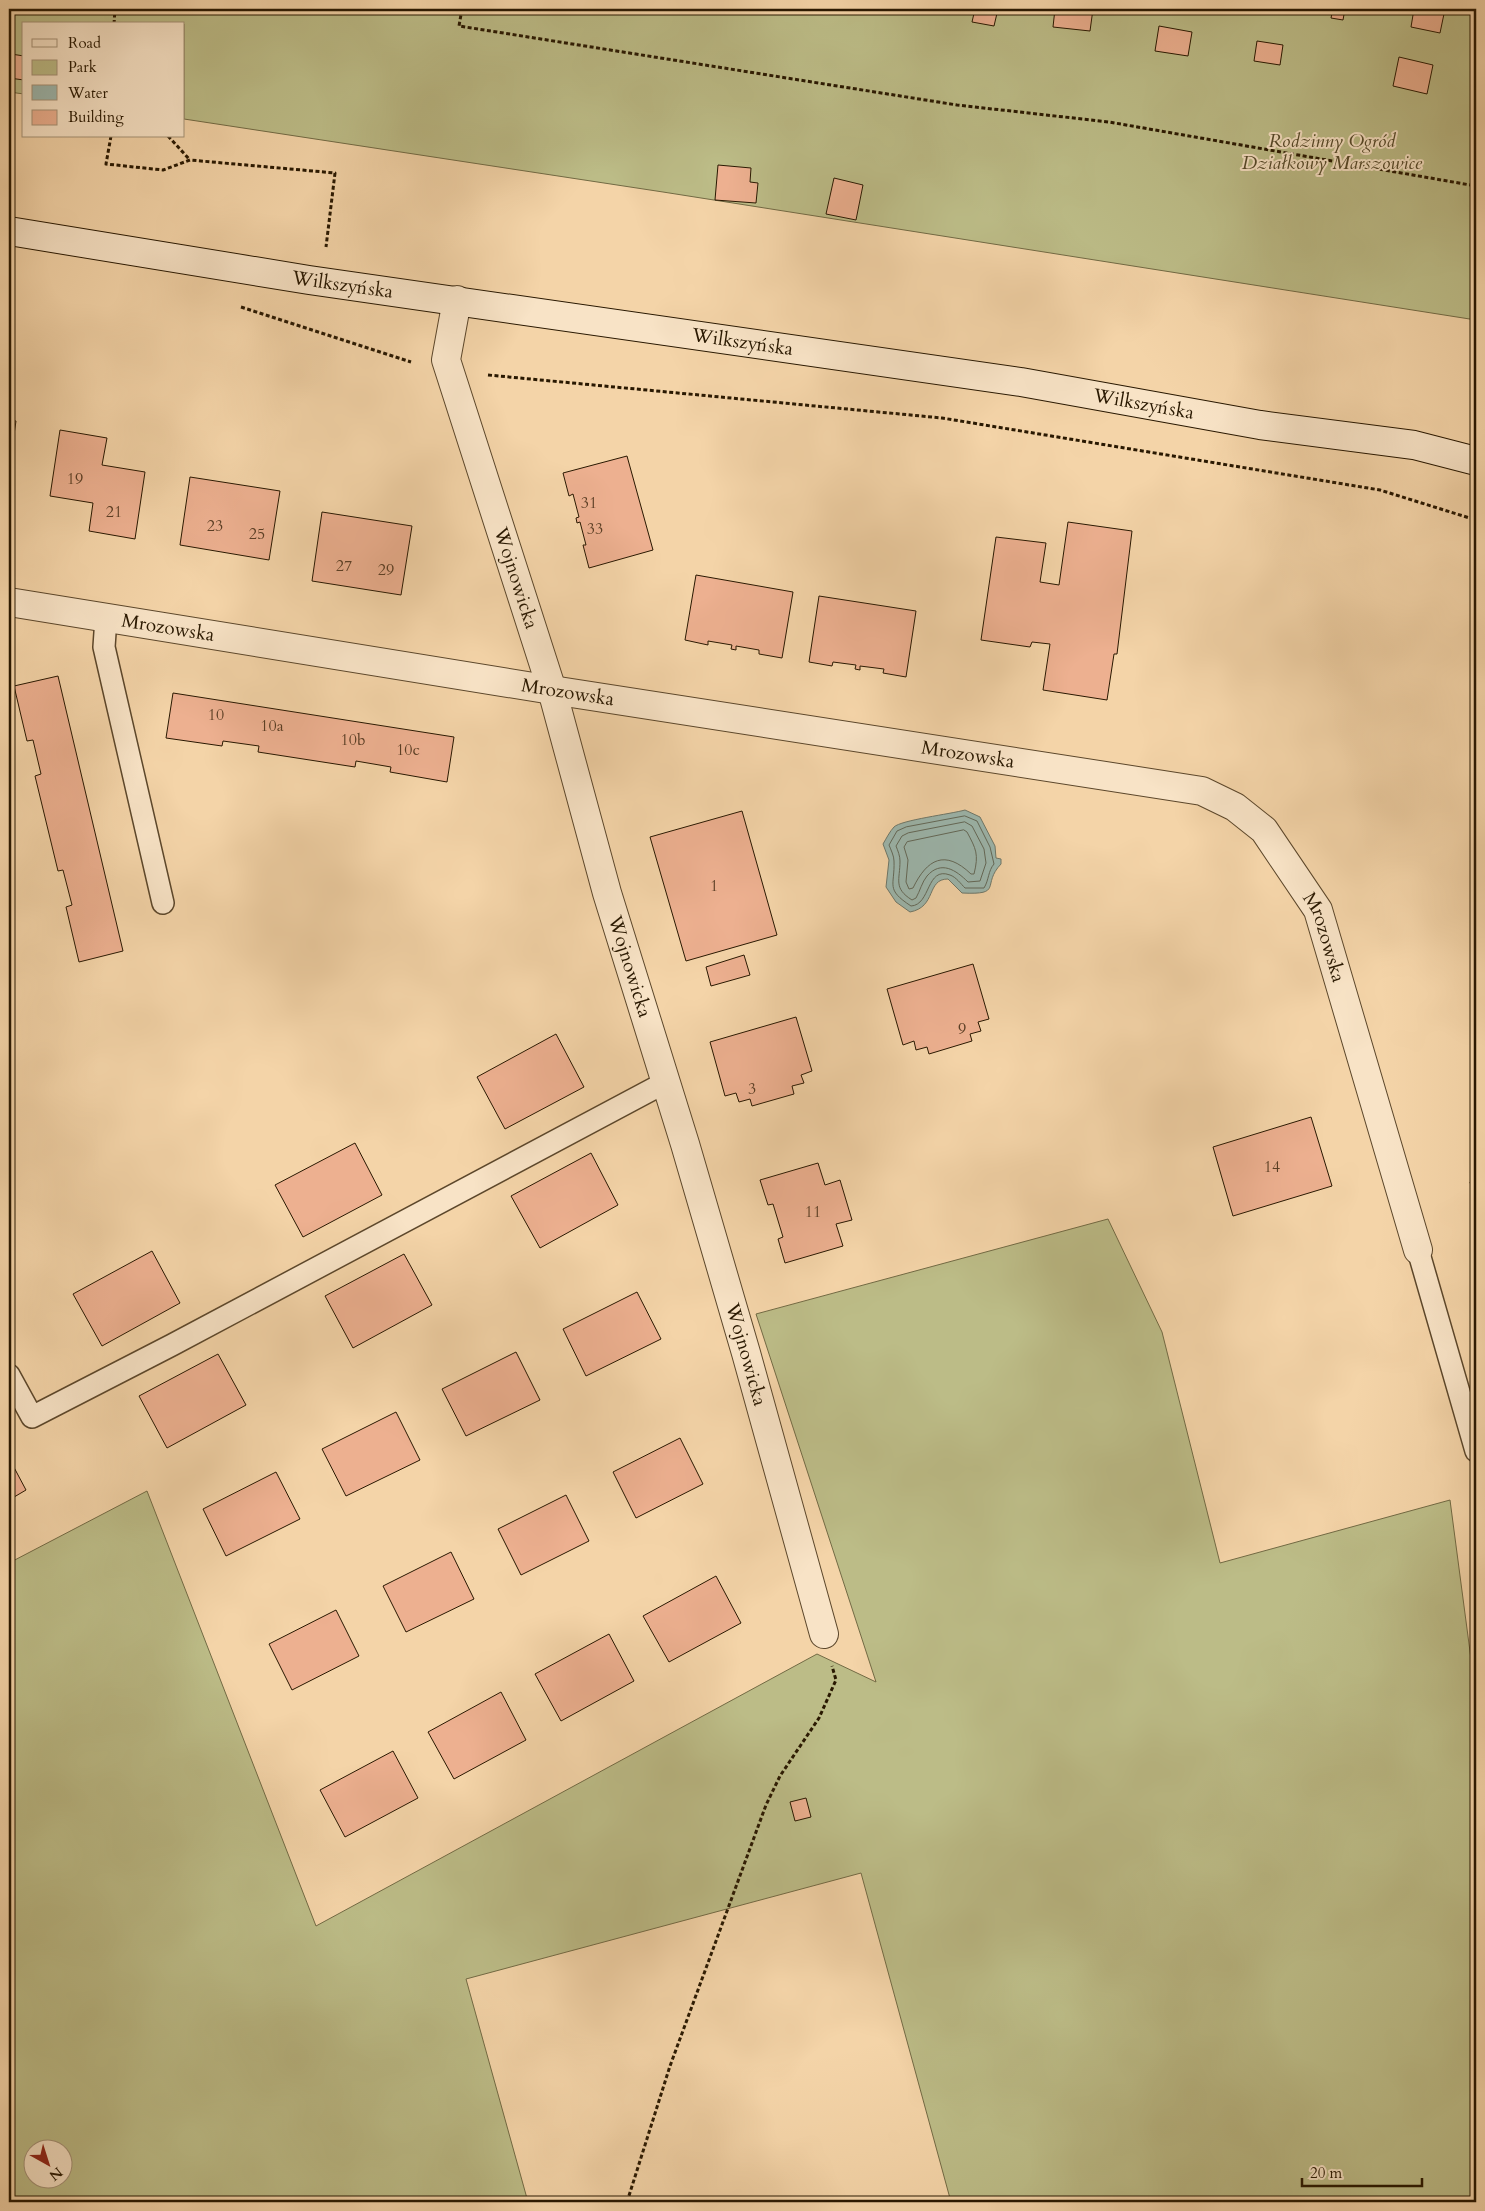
<svg xmlns="http://www.w3.org/2000/svg" width="1485" height="2211" viewBox="0 0 1485 2211" font-family="Cardo,serif">
<rect width="100%" height="100%" fill="#f4d4a8"/>
<filter id="stains"><feTurbulence type="fractalNoise" baseFrequency=".004" numOctaves="4"/><feColorMatrix values="0 0 0 0 .2 0 0 0 0 .09 0 0 0 0 .02 0 0 0 .5 -.17"/></filter>
<radialGradient id="worn" r=".72"><stop offset=".6" stop-color="#630" stop-opacity="0"/><stop offset="1" stop-color="#630" stop-opacity=".3"/></radialGradient>
<g fill="#bcbc87" stroke="#726a44" fill-rule="evenodd">
<polygon points="9,9 1476,9 1476,320 663,192 184,119 184,24 24,24 24,94 9,92"/>
<path d="M1108,1219L1162,1332L1220,1563L1450,1500L1476,1697V2202H951L861,1873L466,1979L528,2202H9V1563L147,1491L316,1926L817,1654L876,1682L756,1314ZM32,2148H62V2178H32Z"/>
</g>
<path fill="#9cb7ae" stroke="#6e7769" d="M965,810L980,817L995,846L996,858L1001,859V864C981,885 1004,895 962,893L948,879C926,879 937,907 910,912L896,902L886,887L889,860L883,844C886,839 890,831 894,827C901,820 951,814 965,810Z"/>
<g fill="none" stroke-linecap="round" stroke-linejoin="round">
<g stroke="#626858" stroke-width="1">
<path d="M965,816L977,821L990,847L994,864C988,871 989,880 984,888H965C961,884 956,877 950,875C926,866 931,905 911,906C885,889 895,886 894,861C894,856 891,850 889,845L897,831L906,827Z"/>
<path d="M965,822L972,826L984,849L986,863L980,881L968,882C956,870 941,860 927,876C922,882 920,891 916,898L912,900C893,888 900,880 900,861C900,856 898,851 896,846L902,836L908,833Z"/>
<path d="M964,830L967,832C976,849 979,854 974,874H971C945,849 927,859 913,888L909,889L906,882L908,860L904,847L907,842Z"/>
</g>
</g>
<g fill="#edb090" stroke="#291801">
<polygon points="975,9 998,9 994,26 972,22"/>
<polygon points="1055,9 1093,9 1090,31 1053,27"/>
<polygon points="1333,9 1345,9 1343,20 1331,18"/>
<polygon points="1414,9 1445,9 1440,33 1411,27"/>
<polygon points="1159,26 1192,32 1188,56 1155,51"/>
<polygon points="1257,41 1283,45 1280,65 1254,61"/>
<polygon points="11,54 24,56 24,80 9,78"/>
<polygon points="1399,57 1433,65 1427,94 1393,86"/>
<polygon points="718,165 751,168 750,182 758,183 756,203 715,200"/>
<polygon points="834,178 863,185 856,220 826,214"/>
<polygon points="9,420 16,421 9,468"/>
<polygon points="60,430 107,438 102,465 145,472 135,539 89,531 93,503 50,496"/>
<polygon points="627,456 653,550 589,568 583,545 586,545 580,522 577,523 576,518 579,517 573,494 569,496 563,473"/>
<polygon points="190,477 280,491 269,560 180,545"/>
<polygon points="322,512 412,526 401,595 312,581"/>
<polygon points="1068,522 1132,531 1117,654 1114,654 1107,700 1043,690 1050,644 1032,642 1030,647 981,640 996,537 1046,543 1040,582 1059,585"/>
<polygon points="696,575 793,592 782,658 759,654 759,650 736,646 736,650 731,649 732,645 708,641 708,645 685,640"/>
<polygon points="819,596 916,611 906,677 883,673 884,669 860,666 860,670 855,669 856,665 833,662 832,666 809,662"/>
<polygon points="58,676 123,951 79,962 66,907 72,905 63,870 58,871 35,776 41,774 33,740 27,741 14,686"/>
<polygon points="173,693 454,737 447,782 390,772 391,767 356,761 355,767 258,752 259,746 223,741 222,746 166,738"/>
<polygon points="742,811 777,935 686,961 650,837"/>
<polygon points="744,955 750,975 711,986 706,967"/>
<polygon points="973,964 989,1019 978,1022 981,1031 970,1034 972,1041 929,1054 927,1047 916,1050 914,1041 903,1045 887,989"/>
<polygon points="796,1017 812,1071 801,1075 804,1083 792,1086 794,1094 752,1106 750,1099 739,1102 736,1093 725,1096 710,1042"/>
<polygon points="556,1034 584,1087 505,1129 477,1077"/>
<polygon points="1311,1117 1332,1186 1233,1216 1213,1147"/>
<polygon points="355,1143 382,1195 303,1237 275,1185"/>
<polygon points="591,1153 618,1205 540,1248 511,1196"/>
<polygon points="818,1163 825,1185 840,1180 852,1220 836,1224 843,1246 785,1263 778,1239 783,1237 773,1204 768,1205 760,1180"/>
<polygon points="1476,1180 1476,1203 1470,1182"/>
<polygon points="152,1251 180,1303 102,1346 73,1294"/>
<polygon points="404,1254 432,1305 353,1348 325,1296"/>
<polygon points="637,1292 661,1339 586,1376 563,1329"/>
<polygon points="516,1352 540,1400 466,1436 442,1389"/>
<polygon points="218,1354 246,1405 167,1448 139,1396"/>
<polygon points="396,1412 420,1460 346,1496 322,1449"/>
<polygon points="680,1438 703,1484 636,1518 613,1472"/>
<polygon points="9,1458 26,1490 9,1500"/>
<polygon points="276,1472 300,1519 226,1556 203,1509"/>
<polygon points="566,1495 589,1541 521,1575 498,1529"/>
<polygon points="451,1552 474,1599 406,1632 383,1586"/>
<polygon points="716,1576 741,1623 669,1662 643,1616"/>
<polygon points="336,1610 359,1656 292,1690 269,1644"/>
<polygon points="609,1634 634,1681 561,1721 535,1674"/>
<polygon points="501,1692 526,1740 454,1779 428,1732"/>
<polygon points="393,1751 418,1798 345,1837 320,1790"/>
<polygon points="806,1798 811,1817 795,1821 790,1802"/>
</g>
<g fill="none" stroke-linecap="round" stroke-linejoin="round">
<defs>
<g id="lane">
<polyline points="106,618 104,647 163,903"/>
<polyline points="1418,1250 1476,1451"/>
<polyline points="9,1375 32,1417 172,1345 666,1082"/>
</g>
<g id="street">
<path id="s1" d="M457,300L446,360L552,690L607,893L685,1144L746,1353L824,1634"/>
<path id="s2" d="M9,602L552,690L1202,791L1235,807L1264,830L1318,910L1418,1250"/>
</g>
<g id="secondary">
<path id="s3" d="M9,231L309,280L1021,382L1260,425L1414,445L1476,461"/>
</g>
</defs>
<use href="#lane" stroke="#5c472b" stroke-width="24"/>
<use href="#street" stroke="#5c472b" stroke-width="30"/>
<use href="#secondary" stroke="#291801" stroke-width="30"/>
<g stroke="#291801" stroke-width="3" stroke-dasharray="4 2.5" stroke-linecap="butt">
<polyline points="462,9 459,26 957,105 1109,122 1476,186"/>
<polyline points="114,24 115,9"/>
<polyline points="111,136 106,164 163,170 190,160 335,173 326,247"/>
<polyline points="168,136 190,160"/>
<polyline points="241,307 411,362"/>
<polyline points="488,375 942,418 1380,490 1476,520"/>
<polyline points="627,2202 670,2066 766,1805 780,1776 819,1718 836,1680 832,1666"/>
</g>
<use href="#lane" stroke="#f8e3c6" stroke-width="21"/>
<use href="#street" stroke="#f8e3c6" stroke-width="28"/>
<use href="#secondary" stroke="#f8e3c6" stroke-width="28"/>
</g>
<g text-anchor="middle" dominant-baseline="central" stroke-width="4" stroke-linejoin="round" paint-order="stroke">
<g font-size="16" fill="#5a3e25">
<text x="75" y="479">19</text>
<text x="589" y="503">31</text>
<text x="114" y="512">21</text>
<text x="215" y="526">23</text>
<text x="595" y="529">33</text>
<text x="257" y="534">25</text>
<text x="344" y="566">27</text>
<text x="386" y="570">29</text>
<text x="216" y="715">10</text>
<text x="272" y="726">10a</text>
<text x="353" y="740">10b</text>
<text x="408" y="750">10c</text>
<text x="714" y="886">1</text>
<text x="962" y="1029">9</text>
<text x="752" y="1089">3</text>
<text x="1272" y="1167">14</text>
<text x="813" y="1212">11</text>
</g>
<g font-size="19" font-style="italic" fill="#554929" stroke="#f8e3c6">
<text x="1332" y="141">Rodzinny Ogród<tspan x="1332" dy="22">Działkowy Marszowice</tspan></text>
</g>
<g font-size="19" fill="#291801" stroke="#f8e3c6">
<text stroke="none"><textPath href="#s3" startOffset="338">Wilkszyńska</textPath></text>
<text stroke="none"><textPath href="#s3" startOffset="742">Wilkszyńska</textPath></text>
<text stroke="none"><textPath href="#s3" startOffset="1148">Wilkszyńska</textPath></text>
<text stroke="none"><textPath href="#s1" startOffset="290">Wojnowicka</textPath></text>
<text stroke="none"><textPath href="#s2" startOffset="161">Mrozowska</textPath></text>
<text stroke="none"><textPath href="#s2" startOffset="566">Mrozowska</textPath></text>
<text stroke="none"><textPath href="#s2" startOffset="971">Mrozowska</textPath></text>
<text stroke="none"><textPath href="#s2" startOffset="1406">Mrozowska</textPath></text>
<text stroke="none"><textPath href="#s1" startOffset="695">Wojnowicka</textPath></text>
<text stroke="none"><textPath href="#s1" startOffset="1100">Wojnowicka</textPath></text>
</g>
</g>
<rect width="1485" height="2211" fill="none" stroke="#f4d4a8" stroke-width="30"/>
<rect x="10" y="10" width="1465" height="2191" fill="none" stroke="#291801" stroke-width="2.5"/>
<rect x="15" y="15" width="1455" height="2181" fill="none" stroke="#291801"/>
<rect x="22" y="22" width="162" height="115" fill="#f8e3c6" stroke="#a59277"/>
<rect x="32" y="39" width="25" height="8" fill="#f8e3c6" stroke="#a59277"/>
<text x="68" y="48" font-size="15" fill="#291801">Road</text>
<rect x="32" y="60" width="25" height="15" fill="#bcbc87" stroke="#a59277"/>
<text x="68" y="72" font-size="15" fill="#291801">Park</text>
<rect x="32" y="85" width="25" height="15" fill="#9cb7ae" stroke="#a59277"/>
<text x="68" y="98" font-size="15" fill="#291801">Water</text>
<rect x="32" y="110" width="25" height="15" fill="#edb090" stroke="#a59277"/>
<text x="68" y="122" font-size="15" fill="#291801">Building</text>
<g transform="translate(48 2164) rotate(141)"><circle r="24" fill="#f8e3c6" stroke="#a59277"/>
<path d="M0-4L9 19L0 12L-9 19Z" fill="#8f2418"/>
<text y="-8" font-size="14" font-weight="bold" text-anchor="middle" fill="#291801">N</text>
</g>
<path d="M1302 2178v8h120v-8" fill="none" stroke="#291801" stroke-width="2.5"/>
<text x="1310" y="2178" font-size="15" fill="#291801" stroke="#f8e3c6" stroke-width="4" paint-order="stroke">20 m</text>
<rect width="100%" height="100%" filter="url(#stains)"/>
<rect width="100%" height="100%" fill="url(#worn)"/>
</svg>
